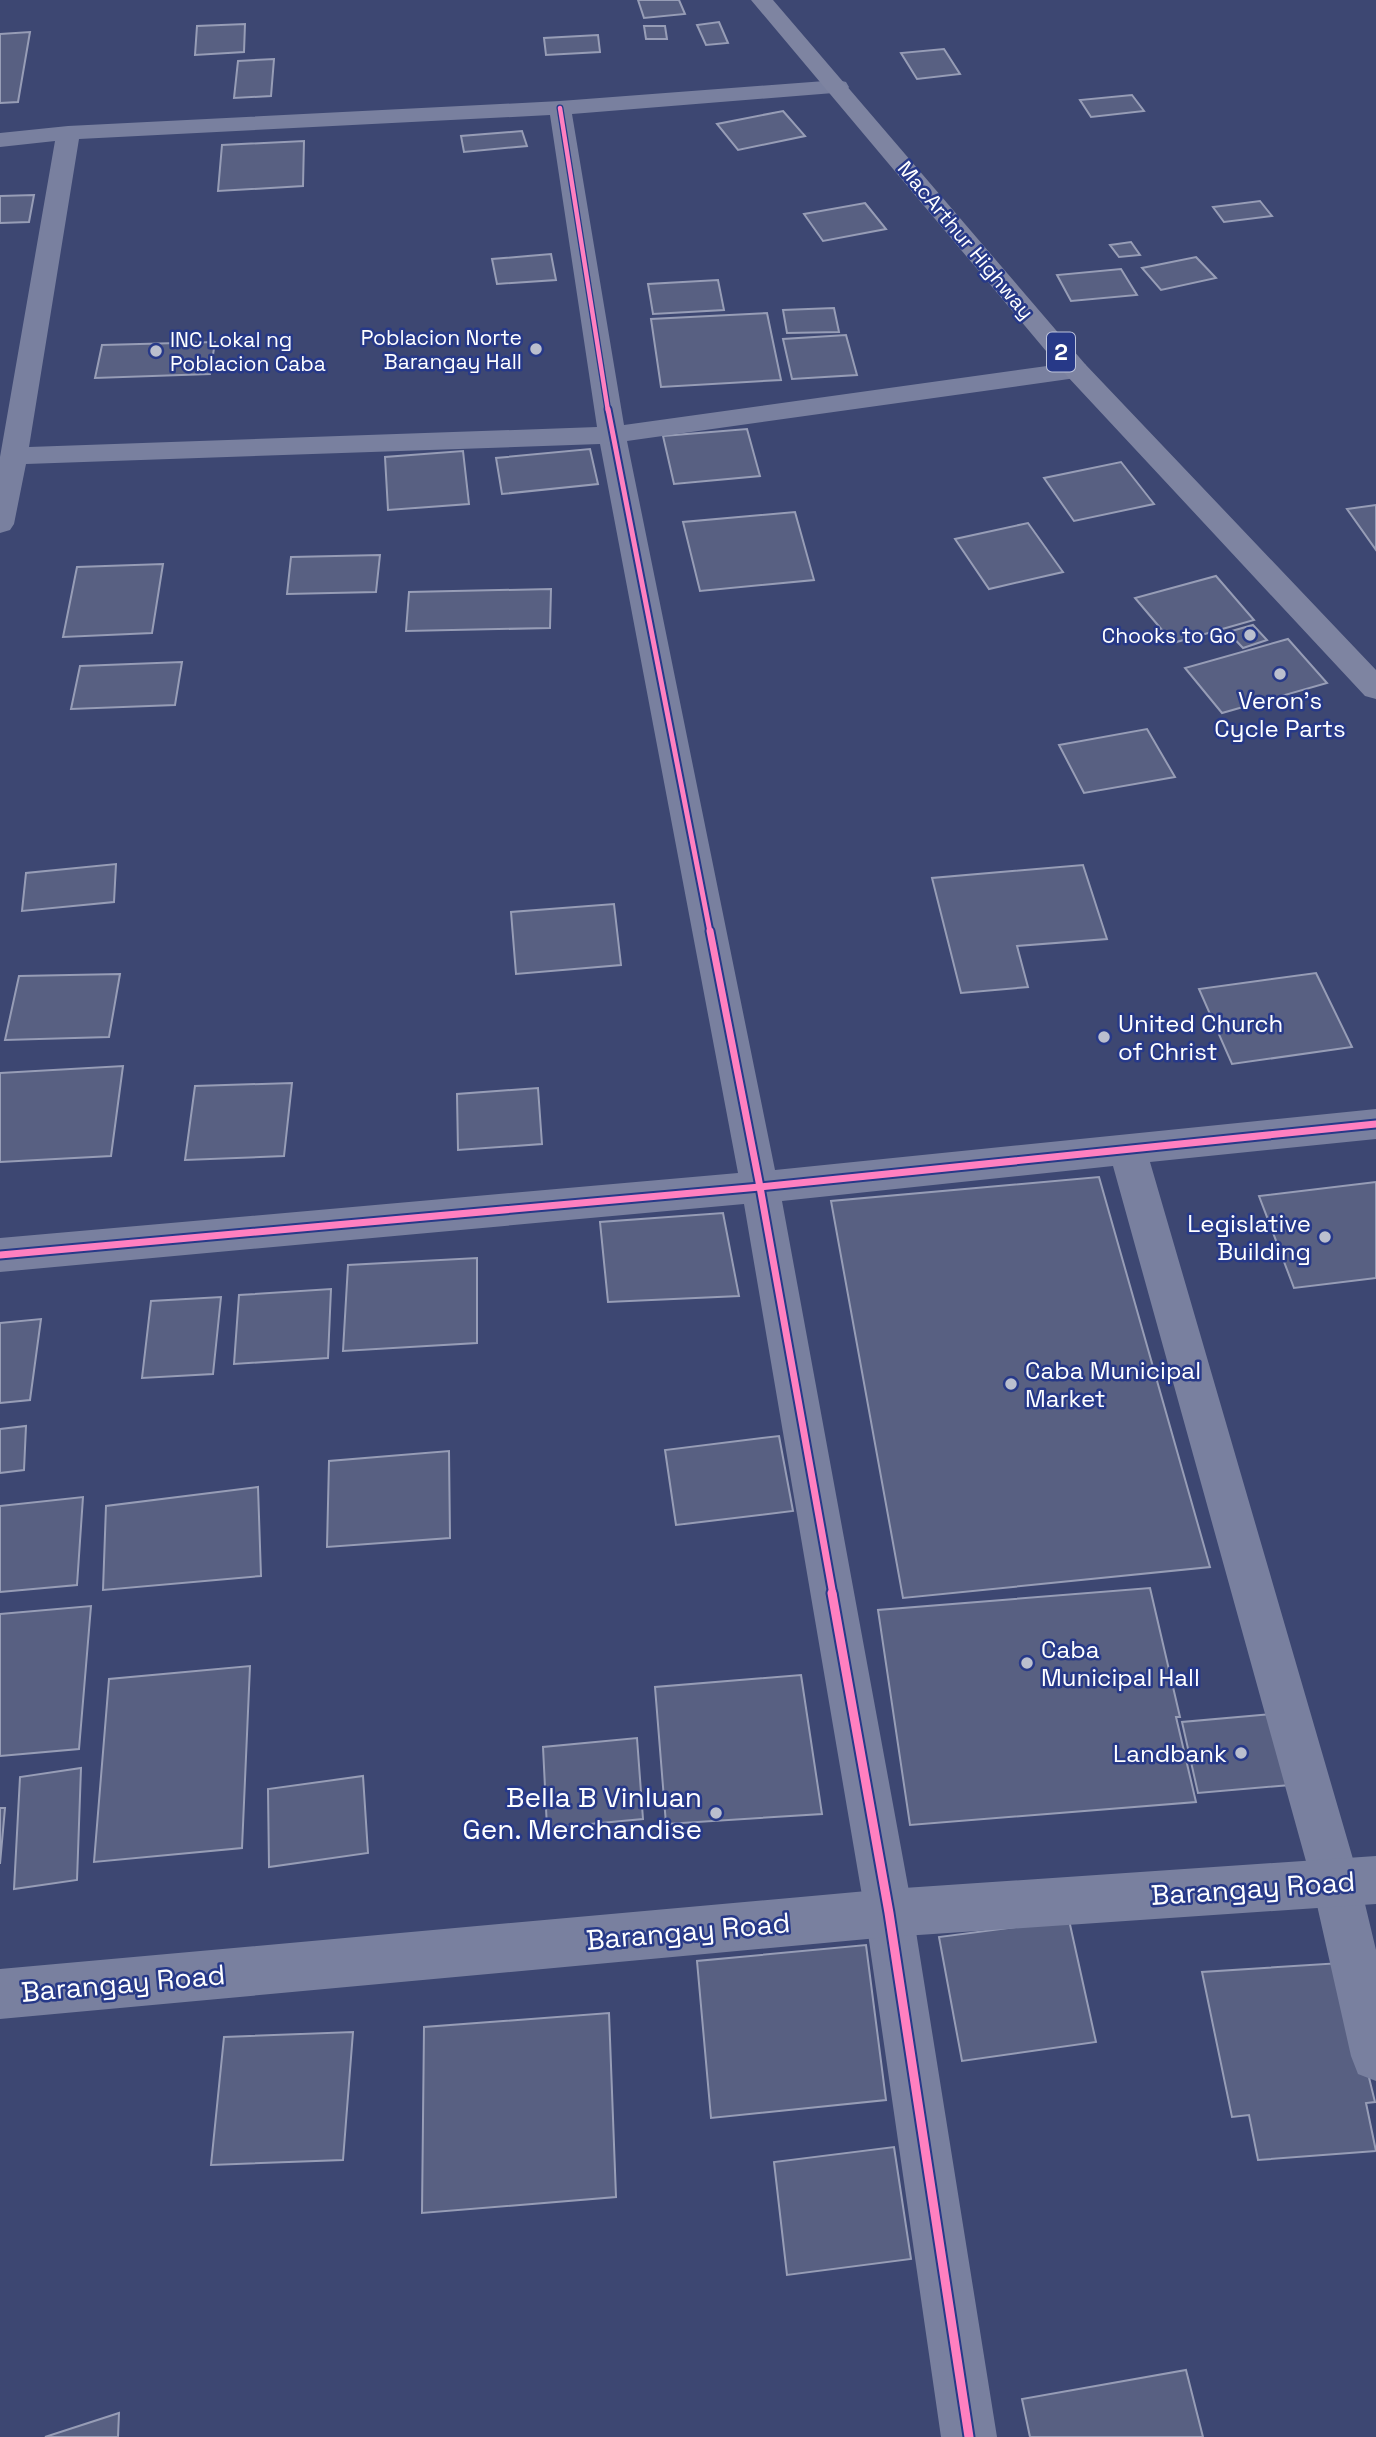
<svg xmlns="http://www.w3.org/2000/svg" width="1376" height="2437" viewBox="0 0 1376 2437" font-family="'Space Grotesk',sans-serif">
<rect width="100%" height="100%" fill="#3d4772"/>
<g fill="#586082" stroke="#979db6" stroke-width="2">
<polygon points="638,0 679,0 685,14 644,18"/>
<polygon points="719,22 728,43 706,45 697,25"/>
<polygon points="245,24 244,52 195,55 197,26"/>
<polygon points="644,26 665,26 667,39 646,39"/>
<polygon points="30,32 18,102 0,103 0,34"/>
<polygon points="598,35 600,52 546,55 544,38"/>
<polygon points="944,49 960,74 917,79 901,53"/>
<polygon points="274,59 271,96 234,98 238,61"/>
<polygon points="1132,95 1144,111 1091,117 1080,100"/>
<polygon points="783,111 805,136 738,150 717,124"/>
<polygon points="522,131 527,146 464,152 461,136"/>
<polygon points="304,141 303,186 218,191 222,145"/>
<polygon points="34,195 29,222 0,223 0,196"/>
<polygon points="1260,201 1272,216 1224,222 1213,207"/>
<polygon points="865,203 886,229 823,241 804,214"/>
<polygon points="1131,242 1140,255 1119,257 1110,245"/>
<polygon points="551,254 556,280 497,284 492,259"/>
<polygon points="1196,257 1216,278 1161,290 1142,268"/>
<polygon points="1121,269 1137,295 1071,301 1057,275"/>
<polygon points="718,280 724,310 653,314 648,284"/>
<polygon points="834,308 839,332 787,333 783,310"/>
<polygon points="767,313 781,380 661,387 651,319"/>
<polygon points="846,335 857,375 792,379 783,339"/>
<polygon points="215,342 210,374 95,378 102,345"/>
<polygon points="747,429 760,476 674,484 663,436"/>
<polygon points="590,449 598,484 502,494 496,458"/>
<polygon points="463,451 469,504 388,510 385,457"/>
<polygon points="1121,462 1154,504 1074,521 1044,478"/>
<polygon points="1376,505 1376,550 1347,509"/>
<polygon points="795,512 814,580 700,591 683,522"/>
<polygon points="1028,523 1063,572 989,589 955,539"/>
<polygon points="380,555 376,592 287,594 291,557"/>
<polygon points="163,564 152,633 63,637 77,567"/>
<polygon points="1216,576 1254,620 1173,643 1135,598"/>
<polygon points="551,589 550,628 406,631 409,592"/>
<polygon points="1253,625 1267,640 1243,648 1228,632"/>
<polygon points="1288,639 1327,683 1222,713 1185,668"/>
<polygon points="182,662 175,705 71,709 80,666"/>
<polygon points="1147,729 1175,777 1084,793 1059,745"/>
<polygon points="116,864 114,902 22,911 26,873"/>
<polygon points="1083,865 1107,939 1017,946 1028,987 961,993 932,878"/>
<polygon points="614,904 621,965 516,974 511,912"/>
<polygon points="1316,973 1352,1047 1232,1064 1199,989"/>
<polygon points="120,974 109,1037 5,1040 19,976"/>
<polygon points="123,1066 111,1156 0,1162 0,1073"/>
<polygon points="292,1083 284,1156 185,1160 195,1086"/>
<polygon points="538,1088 542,1144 458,1150 457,1094"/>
<polygon points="1099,1177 1210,1567 903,1598 831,1201"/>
<polygon points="1376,1182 1376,1278 1294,1288 1259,1196"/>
<polygon points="723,1213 739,1296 608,1302 600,1222"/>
<polygon points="477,1258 477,1343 343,1351 348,1265"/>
<polygon points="331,1289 328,1358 234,1364 239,1295"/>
<polygon points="221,1297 213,1374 142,1378 151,1301"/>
<polygon points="41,1319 30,1400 0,1403 0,1323"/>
<polygon points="26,1426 24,1470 0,1473 0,1429"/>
<polygon points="779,1436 793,1511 676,1525 665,1450"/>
<polygon points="449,1451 450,1538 327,1547 329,1461"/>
<polygon points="258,1487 261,1576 103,1590 106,1506"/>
<polygon points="83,1497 77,1585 0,1592 0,1506"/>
<polygon points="1150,1588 1180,1717 1176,1717 1196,1802 910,1825 878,1610"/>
<polygon points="91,1606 79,1749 0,1756 0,1614"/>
<polygon points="250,1666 242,1848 94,1862 109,1679"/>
<polygon points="801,1675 822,1814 666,1824 655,1687"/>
<polygon points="1283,1713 1302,1784 1198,1793 1182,1722"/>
<polygon points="637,1738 643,1819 547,1828 543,1747"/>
<polygon points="81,1768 77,1880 14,1889 20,1777"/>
<polygon points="363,1776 368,1853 269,1867 268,1789"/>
<polygon points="0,1808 5,1808 0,1864"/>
<polygon points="1069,1920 1096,2042 962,2061 939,1937"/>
<polygon points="866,1945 886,2100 711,2118 697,1961"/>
<polygon points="1341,1963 1375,2102 1366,2103 1376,2151 1258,2160 1249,2115 1232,2117 1202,1972"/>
<polygon points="609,2013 616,2197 422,2213 424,2027"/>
<polygon points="353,2032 343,2160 211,2165 224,2037"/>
<polygon points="894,2147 911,2259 787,2275 774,2162"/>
<polygon points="1186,2370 1203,2437 1030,2437 1022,2399"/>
<polygon points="119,2413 118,2437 45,2437"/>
</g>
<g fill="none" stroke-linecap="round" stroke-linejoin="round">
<path fill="#79809f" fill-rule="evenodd" d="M838,80L846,82L849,87L846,92L572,114L624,425L1076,362L1085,364L1089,370L1085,376L1076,378L627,441L775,1170L1376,1109V1139L1150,1162L1360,1883L1376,1950V2081L1358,2074L1351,2056L1312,1883L1113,1166L782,1201L913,1913L997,2437H941L865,1913L744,1204L0,1272V1238L738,1173L600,444L26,464L14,524L10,530L0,533V457L55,141L0,147V133L68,126L560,101ZM550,115L597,427L29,447L79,139Z"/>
<polygon fill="#79809f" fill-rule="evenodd" points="1376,1856 1376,1904 889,1937 0,2019 0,1969 889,1889"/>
<polygon fill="#7e84a1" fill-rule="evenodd" points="751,0 773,0 1085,364 1376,670 1376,699 1365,696 1067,376"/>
<defs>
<polyline id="cycleway-far3" points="560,108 608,411"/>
<polyline id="cycleway-far2" points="608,409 710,932"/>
<g id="cycleway-far1">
<polyline points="710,931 760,1187 833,1595"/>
<polyline points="0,1255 760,1187 1376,1124"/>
</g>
<polyline id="cycleway" points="832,1593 889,1913 969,2437"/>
</defs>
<use href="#cycleway-far3" stroke="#273988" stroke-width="7"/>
<use href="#cycleway-far2" stroke="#273988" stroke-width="9"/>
<use href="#cycleway-far1" stroke="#273988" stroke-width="11"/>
<use href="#cycleway" stroke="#273988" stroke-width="13"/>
<use href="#cycleway-far3" stroke="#ff80c0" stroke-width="4.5"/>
<use href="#cycleway-far2" stroke="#ff80c0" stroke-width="5"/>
<use href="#cycleway-far1" stroke="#ff80c0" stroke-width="7"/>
<use href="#cycleway" stroke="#ff80c0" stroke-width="9"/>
</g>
<g fill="#bbbfce" stroke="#273988" stroke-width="2.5">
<circle cx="536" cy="349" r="7"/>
<circle cx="156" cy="351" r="7"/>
<circle cx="1250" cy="635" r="7"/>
<circle cx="1280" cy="674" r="7"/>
<circle cx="1104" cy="1037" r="7"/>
<circle cx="1325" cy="1237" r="7"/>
<circle cx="1011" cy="1384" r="7"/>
<circle cx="1027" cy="1663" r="7"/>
<circle cx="1241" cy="1753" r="7"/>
<circle cx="716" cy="1813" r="7"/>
</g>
<g text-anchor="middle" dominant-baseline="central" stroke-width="5" stroke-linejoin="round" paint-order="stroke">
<g font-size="21" fill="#fff" stroke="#273988">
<text transform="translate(966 240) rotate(50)">MacArthur Highway</text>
</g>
<g font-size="21" fill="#fff" stroke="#273988" text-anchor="end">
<text x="522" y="337">Poblacion Norte<tspan x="522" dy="24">Barangay Hall</tspan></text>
<text x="170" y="339" text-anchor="start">INC Lokal ng<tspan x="170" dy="24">Poblacion Caba</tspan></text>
<text x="1236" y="635">Chooks to Go</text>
</g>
<rect fill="#273988" stroke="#bec4db" stroke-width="2" x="1047" y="332.5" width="28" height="39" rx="5"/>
<g font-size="23" font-weight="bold" fill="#fff">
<text x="1061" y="352">2</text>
</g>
<g font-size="24" fill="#fff" stroke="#273988" text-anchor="start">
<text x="1280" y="700" text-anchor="middle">Veron's<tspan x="1280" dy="28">Cycle Parts</tspan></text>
<text x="1118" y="1023">United Church<tspan x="1118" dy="28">of Christ</tspan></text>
<text x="1311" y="1223" text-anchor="end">Legislative<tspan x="1311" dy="28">Building</tspan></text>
<text x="1025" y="1370">Caba Municipal<tspan x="1025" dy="28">Market</tspan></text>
<text x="1041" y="1649">Caba<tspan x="1041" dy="28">Municipal Hall</tspan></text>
<text x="1227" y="1753" text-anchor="end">Landbank</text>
</g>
<g font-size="28" fill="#fff" stroke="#273988" text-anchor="end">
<text x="702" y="1797">Bella B Vinluan<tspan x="702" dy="32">Gen. Merchandise</tspan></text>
</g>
<g font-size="28" fill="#fff" stroke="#273988">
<text transform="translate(1253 1888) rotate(-4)">Barangay Road</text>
<text transform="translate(688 1931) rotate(-5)">Barangay Road</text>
<text transform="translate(123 1983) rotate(-5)">Barangay Road</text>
</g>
</g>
</svg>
